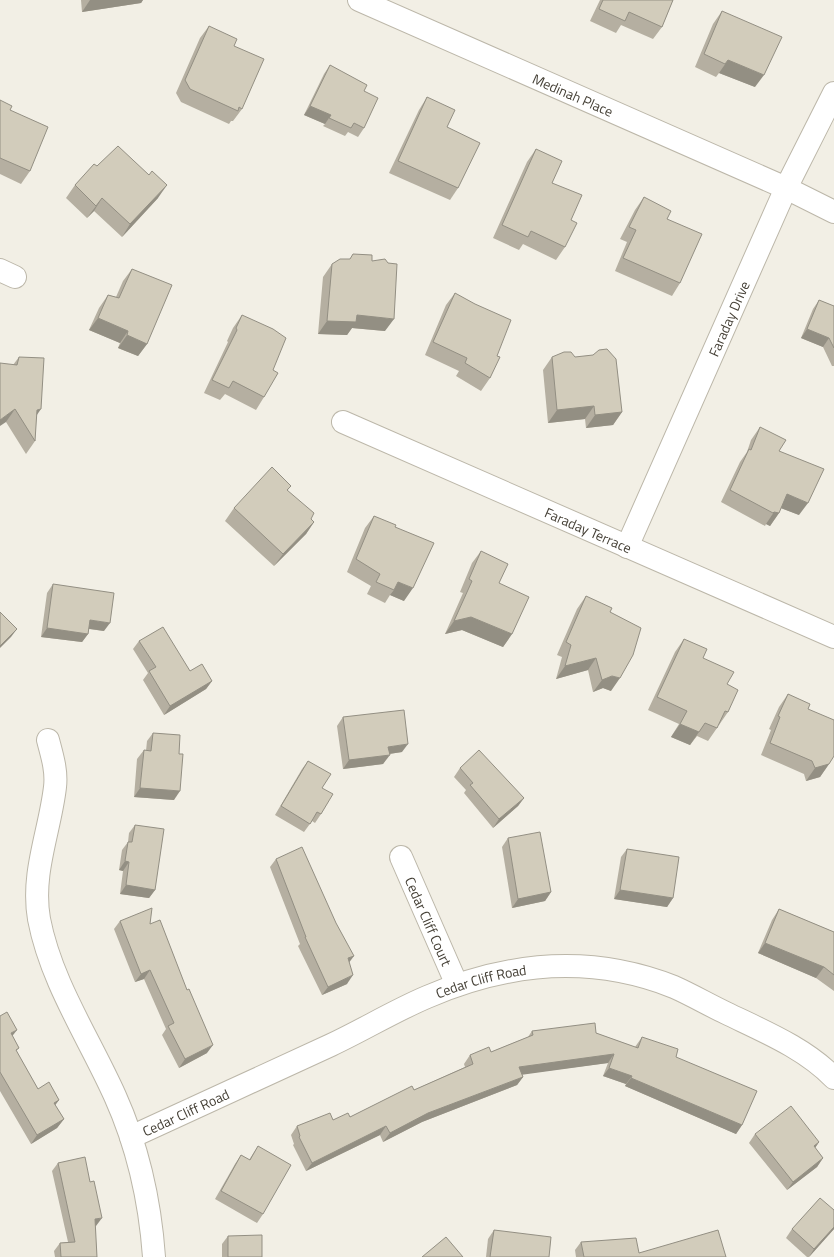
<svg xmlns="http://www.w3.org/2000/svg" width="834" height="1257" viewBox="0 0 834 1257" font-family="'Titillium Web',sans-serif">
<rect width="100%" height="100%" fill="#f2efe5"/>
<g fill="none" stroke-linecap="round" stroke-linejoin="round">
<defs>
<g id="minor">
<path id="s1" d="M359,0L786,188L834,212"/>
<polyline points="0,270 15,277"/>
<path id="s2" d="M343,422L834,637"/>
<path id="s3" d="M627,547L786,188L834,93"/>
<path d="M48,740C52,755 57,771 55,787C50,831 31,873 39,919C51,982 89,1038 115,1096C138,1147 150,1201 154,1257"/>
<path id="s4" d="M401,857L457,985"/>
<path id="s5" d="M131,1137C198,1106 264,1076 331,1045C363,1030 394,1011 427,997C508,962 591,954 674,987C692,995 709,1005 726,1013C763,1031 805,1048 834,1078"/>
</g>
</defs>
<use href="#minor" stroke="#bcb7a9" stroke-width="24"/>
<use href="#minor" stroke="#fff" stroke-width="22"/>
</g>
<g fill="#b5afa1">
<polygon points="81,0 143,0 141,3 82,12"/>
<polygon points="600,0 673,0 662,27 653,39 621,25 616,33 590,21"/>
<polygon points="722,11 755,87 719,73 716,77 695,67 713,24"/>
<polygon points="209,26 234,46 242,109 233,121 231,121 229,124 181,102 176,93 200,38"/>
<polygon points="330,65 364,91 364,128 358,137 348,132 345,136 323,126 325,124 304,115 324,74"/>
<polygon points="427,97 447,127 458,188 450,200 389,173 419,110"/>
<polygon points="0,100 10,110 30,171 21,184 0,174"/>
<polygon points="536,149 552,183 565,247 556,260 523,244 519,250 493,238 527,162"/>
<polygon points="97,166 158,198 122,237 94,211 87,218 66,198 75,185"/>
<polygon points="644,197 667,219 680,283 672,296 615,271 627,242 620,239 635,210"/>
<polygon points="353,254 372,261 385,331 352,328 347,335 318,334 323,277 332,264 350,259"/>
<polygon points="132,269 147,344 138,356 118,348 120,343 89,330 99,308 108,295 116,297 123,281"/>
<polygon points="455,293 497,356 490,378 481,391 456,376 459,371 425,355 446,305"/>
<polygon points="819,300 834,306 834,366 832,366 823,347 801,338 813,309"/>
<polygon points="242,315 273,370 264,397 256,410 225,394 220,400 204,393 228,342 227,341 233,328"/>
<polygon points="19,357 36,416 35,441 26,454 6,422 13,365"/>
<polygon points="552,357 622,412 613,425 586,428 585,419 548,423 543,370"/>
<polygon points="760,427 779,451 799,515 781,508 779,513 770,526 766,524 765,526 721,502 740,462 747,452 751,440"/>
<polygon points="291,486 287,491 311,519 314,522 306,534 274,566 225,521 234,508"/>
<polygon points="374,516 395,527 404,601 390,595 385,603 367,594 371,586 347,572 365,528"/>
<polygon points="481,551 499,583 512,634 503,647 462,630 445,634 463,593 460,592 472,563"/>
<polygon points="53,584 104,631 89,629 88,634 82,642 41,637 47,593"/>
<polygon points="586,596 610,612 611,691 603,688 593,692 588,670 556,679 562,657 557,655 577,609"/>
<polygon points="684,639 727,684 728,712 719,725 718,725 717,728 708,741 697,736 690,745 671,737 679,724 648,710 675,652"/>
<polygon points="139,641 190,671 212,681 206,689 164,715 143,680 148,673 133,649"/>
<polygon points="788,694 808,709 829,764 820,777 806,781 804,774 761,755 771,730 769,729 779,707"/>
<polygon points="343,717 402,752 389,754 383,764 343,769 337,726"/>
<polygon points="153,733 174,800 134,797 137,759 144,750 146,751 147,741"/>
<polygon points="308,761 322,788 321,814 315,823 312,821 304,832 275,815 302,769"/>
<polygon points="460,768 524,798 518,806 493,828 464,793 466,790 454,777"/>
<polygon points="135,825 155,890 149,898 120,894 123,871 119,870 122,850 128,842 129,833"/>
<polygon points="508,838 551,892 545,901 512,908 502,847"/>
<polygon points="627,849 673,898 667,907 614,899 621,857"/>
<polygon points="276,859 349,962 347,984 322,995 298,946 300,944 270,867"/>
<polygon points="779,909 834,932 834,991 816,978 758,953 772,920"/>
<polygon points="120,921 150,924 207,1053 179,1068 162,1035 166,1029 144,979 135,982 114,929"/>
<polygon points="0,1016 12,1036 19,1048 16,1051 38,1089 59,1100 55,1105 64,1119 57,1128 31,1144 0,1091"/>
<polygon points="532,1031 596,1033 635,1047 642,1037 676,1057 742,1125 736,1134 625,1086 626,1084 603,1076 608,1063 522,1074 523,1077 517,1085 422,1122 383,1142 380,1135 306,1171 293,1145 294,1144 291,1135 297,1126 350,1117 414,1090 465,1067 464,1064 470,1055 491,1052 528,1037"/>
<polygon points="755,1134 819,1142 815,1148 823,1158 817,1167 787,1190 749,1143"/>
<polygon points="258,1146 263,1214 257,1223 215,1199 235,1164 241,1155 249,1160"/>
<polygon points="58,1163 96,1226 95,1226 97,1257 55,1257 54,1251 60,1243 68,1242 52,1171"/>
<polygon points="792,1229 834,1229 809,1257 807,1257 786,1238"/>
<polygon points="494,1230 549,1257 486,1257 488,1239"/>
<polygon points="228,1236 262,1257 222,1257 222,1244"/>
<polygon points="581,1242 639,1253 726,1257 576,1257 575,1250"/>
</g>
<g fill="#938f83">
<polygon points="90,0 143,0 141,3 82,12"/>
<polygon points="728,60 764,75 755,87 719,73"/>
<polygon points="310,106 331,115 325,124 304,115"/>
<polygon points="167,185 158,198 122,237 130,224"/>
<polygon points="102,198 94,211 87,218"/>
<polygon points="357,315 394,319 385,331 352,328 347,335 318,334 327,321"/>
<polygon points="98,318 128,331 120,343 89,330"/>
<polygon points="807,329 829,338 823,347 801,338"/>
<polygon points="127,335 147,344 138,356 118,348"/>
<polygon points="594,406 585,419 548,423 557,410"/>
<polygon points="15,409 6,422 0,426 0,420"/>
<polygon points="41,409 32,422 37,410"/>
<polygon points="622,412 613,425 586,428 595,415"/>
<polygon points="787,494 808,503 799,515 778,507"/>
<polygon points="774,512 779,513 770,526 766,524"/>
<polygon points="314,522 306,534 274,566 283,554"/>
<polygon points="398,582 413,588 404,601 390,595 394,590"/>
<polygon points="471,617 512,634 503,647 462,630 445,634 454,621"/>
<polygon points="90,620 110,623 104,631 84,628"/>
<polygon points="47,628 88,634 82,642 41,637"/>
<polygon points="17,629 11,637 0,648 0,646"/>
<polygon points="596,658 588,670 556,679 565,666"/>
<polygon points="612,676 620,678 611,691 603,688 593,692 602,680"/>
<polygon points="212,681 206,689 164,715 170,706"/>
<polygon points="680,724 699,732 690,745 671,737"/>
<polygon points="408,744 402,752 382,755 388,747"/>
<polygon points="390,755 383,764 343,769 349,760"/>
<polygon points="829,764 820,777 806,781 815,768"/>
<polygon points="140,788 180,791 174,800 134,797"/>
<polygon points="524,798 518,806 493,828 499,819"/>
<polygon points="125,861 129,862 123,871 119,870"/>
<polygon points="126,885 155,890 149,898 120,894"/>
<polygon points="620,890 673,898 667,907 614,899"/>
<polygon points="551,892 545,901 512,908 518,899"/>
<polygon points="765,943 824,967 816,978 758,953"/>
<polygon points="354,956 348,964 348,958"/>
<polygon points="150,970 144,979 135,982 141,974"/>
<polygon points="353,975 347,984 322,995 328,987"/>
<polygon points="17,1030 10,1039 11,1033"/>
<polygon points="213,1045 207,1053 179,1068 185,1059"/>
<polygon points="614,1054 608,1063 513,1076 519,1067"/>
<polygon points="609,1068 632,1076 626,1084 603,1076"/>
<polygon points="523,1077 517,1085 422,1122 383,1142 390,1133 428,1113"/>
<polygon points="631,1078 742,1125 736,1134 625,1086"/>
<polygon points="59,1100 53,1108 54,1103"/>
<polygon points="64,1119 57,1128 31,1144 37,1135"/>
<polygon points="386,1126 380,1135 306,1171 312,1163"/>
<polygon points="819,1142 813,1151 814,1146"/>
<polygon points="823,1158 817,1167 787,1190 793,1182"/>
<polygon points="102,1218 96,1226 89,1228 95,1219"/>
<polygon points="834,1227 834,1229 809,1257 814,1249"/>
</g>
<g fill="#d2ccbb" stroke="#938f83">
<polygon points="603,0 673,0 662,27 629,12 625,21 599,9"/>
<polygon points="722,11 782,37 764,75 728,60 725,64 704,54"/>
<polygon points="209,26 237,39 234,46 264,59 242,109 239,107 238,111 190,89 185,80"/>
<polygon points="330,65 367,85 364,91 378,98 364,128 354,123 351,128 329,118 331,115 310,106"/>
<polygon points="427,97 455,110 447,127 480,143 458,188 398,161"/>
<polygon points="0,100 12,106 10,110 48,127 30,171 0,158"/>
<polygon points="118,146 149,175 152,171 167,185 130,224 102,198 96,206 75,185 94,164 97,166"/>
<polygon points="536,149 562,161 552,183 582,195 571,220 577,223 565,247 531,231 528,237 502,225"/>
<polygon points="644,197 671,211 667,219 702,234 680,283 623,258 636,230 629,227"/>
<polygon points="353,254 372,255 372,261 385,259 388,263 397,264 394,319 357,315 356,322 327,321 332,264 340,259 350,259"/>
<polygon points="132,269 172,285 147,344 127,335 128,331 98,318 108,295 119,298"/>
<polygon points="455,293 475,304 511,320 497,356 500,357 490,378 465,363 467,358 433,342"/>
<polygon points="819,300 834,306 834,348 829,338 807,329"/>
<polygon points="242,315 273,329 286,338 273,370 278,373 264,397 233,381 229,388 212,380 237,330 236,328"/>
<polygon points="607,349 616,359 622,412 595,415 594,406 557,410 552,357 564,352 571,352 575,357 593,355 599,350"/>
<polygon points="19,357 44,358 41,409 37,410 35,441 15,409 0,420 0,363 17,365"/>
<polygon points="760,427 786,440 779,451 824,469 808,503 787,494 779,513 774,512 773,513 730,490 749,449 751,450"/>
<polygon points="272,467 291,486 287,490 314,513 311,519 314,522 283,554 234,508"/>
<polygon points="374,516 396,525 395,527 434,543 413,588 398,582 394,590 376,582 380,574 356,559"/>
<polygon points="481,551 508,564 499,583 529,597 512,634 471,617 454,621 472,581 469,579"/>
<polygon points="53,584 114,593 110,623 90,620 88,634 47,628"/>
<polygon points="586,596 612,608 610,612 641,628 633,655 620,678 612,676 602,680 596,658 565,666 571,645 566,642"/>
<polygon points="0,612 17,629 0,646"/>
<polygon points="163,627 190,671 202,664 212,681 170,706 149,671 156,667 139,641"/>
<polygon points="684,639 707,649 703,658 734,672 727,684 738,690 728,712 725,711 717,728 705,723 699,732 680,724 687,711 657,697"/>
<polygon points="788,694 810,704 808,709 834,720 834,756 829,764 815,768 812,761 770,743 780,717 778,716"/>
<polygon points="404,710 408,744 388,747 390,755 349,760 343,717"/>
<polygon points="153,733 180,735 179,754 183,754 180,791 140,788 144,750 151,751"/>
<polygon points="479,750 524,798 499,819 470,785 473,783 460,768"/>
<polygon points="308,761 331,774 322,788 333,794 321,814 317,812 310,824 281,806"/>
<polygon points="135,825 164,829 155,890 126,885 129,862 125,861 128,842 132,842"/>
<polygon points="540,832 551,892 518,899 508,838"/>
<polygon points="302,847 336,923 354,956 348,958 353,975 328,987 305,937 306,937 276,859"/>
<polygon points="627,849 679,857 673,898 620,890"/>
<polygon points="152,908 150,924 160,920 187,990 189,989 213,1045 185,1059 168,1026 174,1023 150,970 141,974 120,921"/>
<polygon points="779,909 834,932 834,975 824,967 765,943"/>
<polygon points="7,1012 17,1030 11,1033 19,1048 16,1050 38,1089 49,1082 59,1100 54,1103 64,1119 37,1135 0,1072 0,1016"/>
<polygon points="595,1023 596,1033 638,1048 642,1037 678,1049 676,1057 757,1091 742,1125 631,1078 632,1076 609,1068 614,1054 519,1067 523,1077 428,1113 390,1133 386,1126 312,1163 299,1137 300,1136 297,1126 330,1113 333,1120 348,1113 350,1117 412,1086 414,1090 473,1064 470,1055 489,1047 491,1052 533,1035 532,1031"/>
<polygon points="791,1106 819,1142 814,1146 823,1158 793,1182 755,1134"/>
<polygon points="258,1146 291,1165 263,1214 221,1191 241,1155 250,1160"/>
<polygon points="85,1157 90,1182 94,1181 102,1218 95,1219 97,1257 61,1257 60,1243 75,1242 58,1163"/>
<polygon points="820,1198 834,1210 834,1227 814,1249 792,1229"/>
<polygon points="494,1230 551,1237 549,1257 490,1257"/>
<polygon points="718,1230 726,1257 584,1257 581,1242 636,1238 639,1253"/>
<polygon points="262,1235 262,1257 228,1257 228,1236"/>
<polygon points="446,1237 463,1257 422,1257"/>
</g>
<g text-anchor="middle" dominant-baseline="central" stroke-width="4" stroke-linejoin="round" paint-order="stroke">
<g font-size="14" fill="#443f35" stroke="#fff">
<text stroke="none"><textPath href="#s1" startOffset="234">Medinah Place</textPath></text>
<text stroke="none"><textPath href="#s3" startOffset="250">Faraday Drive</textPath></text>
<text stroke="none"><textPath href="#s2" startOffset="268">Faraday Terrace</textPath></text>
<text stroke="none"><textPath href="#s4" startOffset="70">Cedar Cliff Court</textPath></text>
<text stroke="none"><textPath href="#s5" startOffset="384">Cedar Cliff Road</textPath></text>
<text stroke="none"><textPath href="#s5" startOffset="60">Cedar Cliff Road</textPath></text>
</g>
</g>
</svg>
